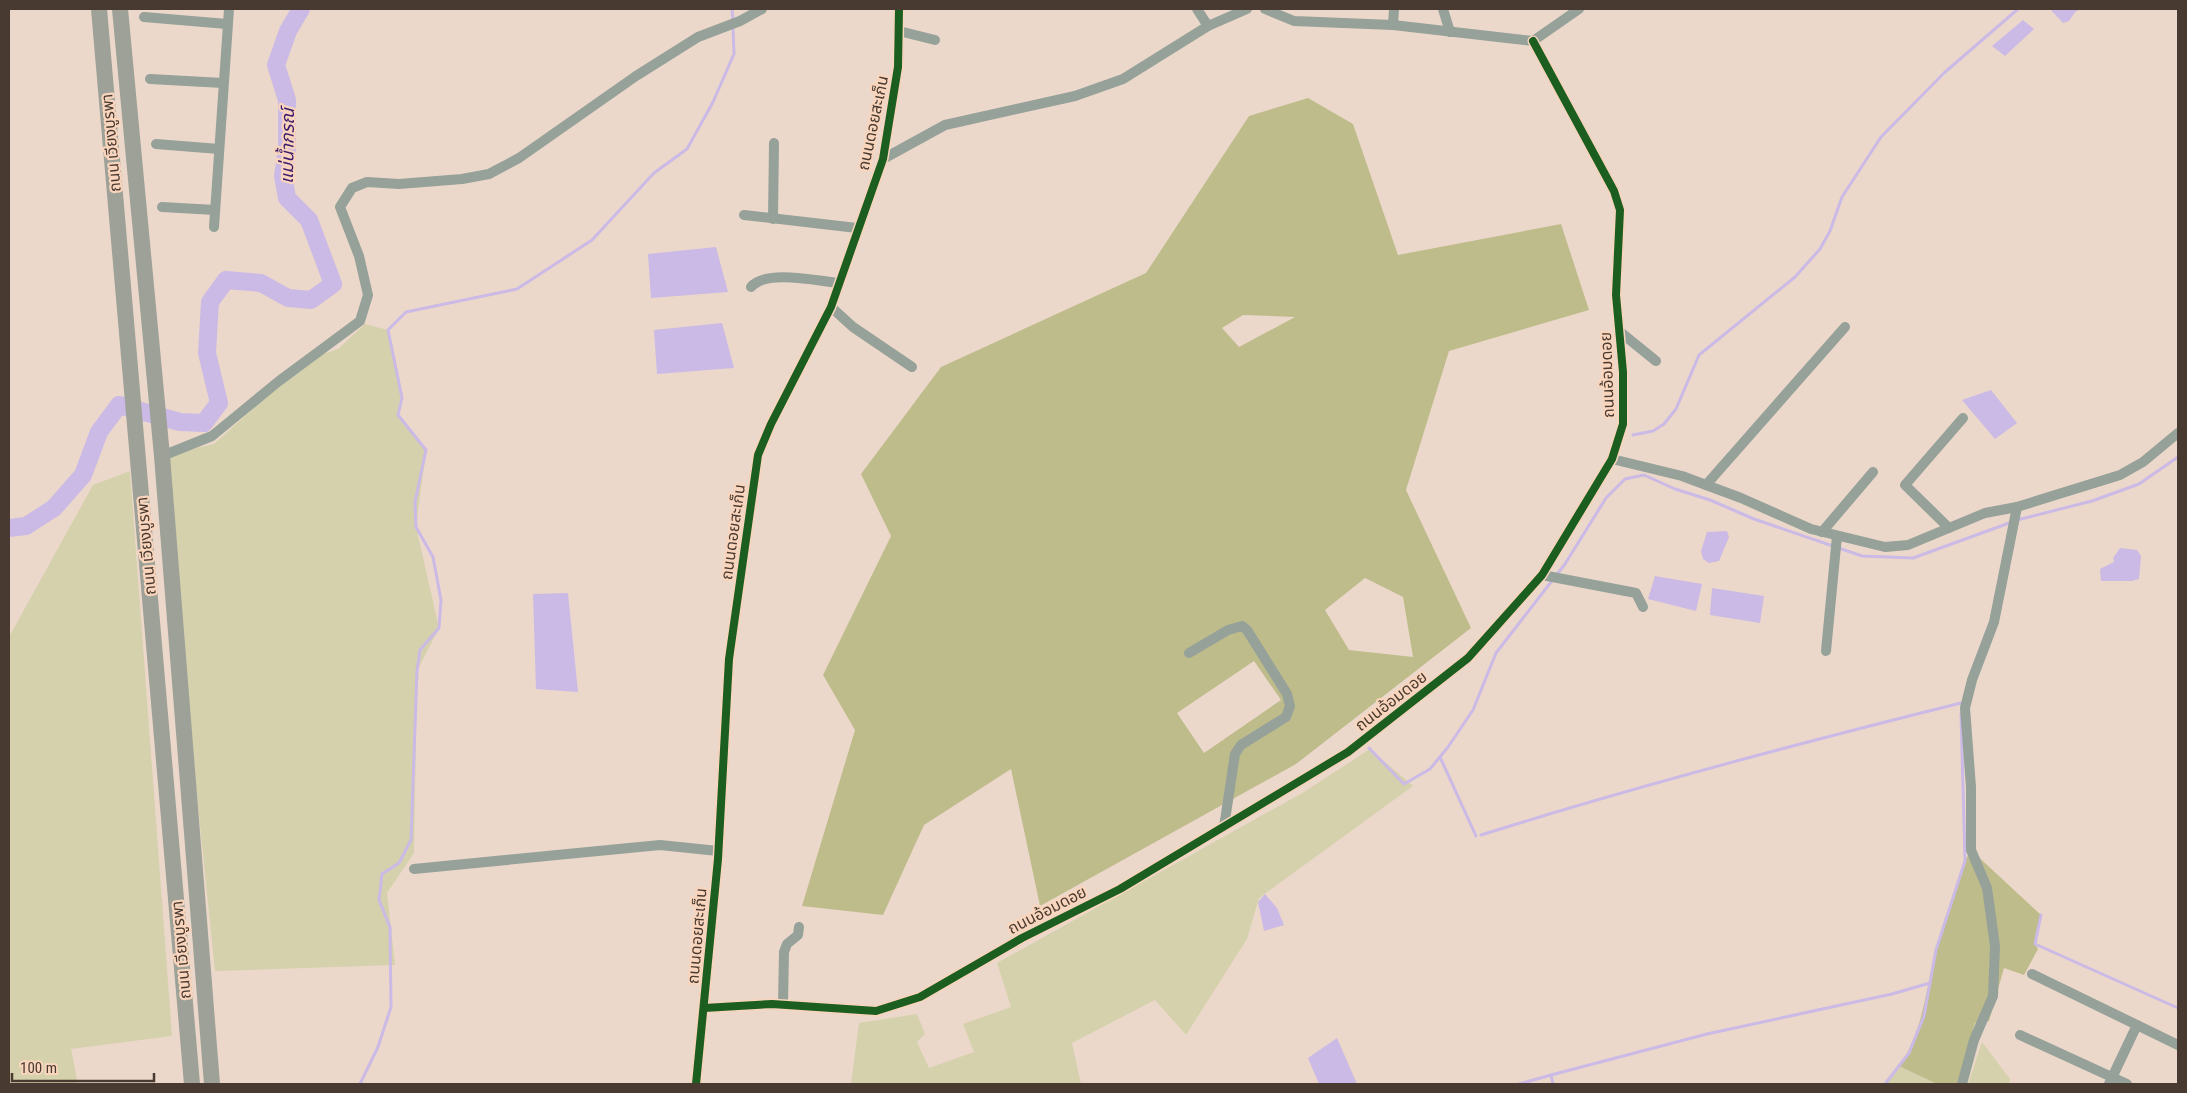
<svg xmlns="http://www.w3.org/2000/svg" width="2187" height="1093" viewBox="0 0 2187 1093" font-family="'Roboto Condensed','Noto Sans Thai',sans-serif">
<rect width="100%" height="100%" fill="#ecd8ca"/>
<g fill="#d5d1ad">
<polygon points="365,324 388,330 401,391 398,415 426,450 416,527 439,628 417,671 414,853 387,893 395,965 215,971 162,456 214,444 278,386 323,354 338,349"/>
<polygon points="130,471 172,1036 71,1049 78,1084 9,1084 9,637 93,485"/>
<polygon points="1370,749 1413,786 1259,898 1247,939 1186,1035 1155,1000 1072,1043 1081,1084 851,1084 859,1023 917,1014 925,1034 917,1042 929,1068 974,1052 963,1024 1011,1007 997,963 1304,792"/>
<polygon points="1982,1042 2010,1079 2009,1084 1968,1084"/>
<polygon points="1899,1066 1937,1084 1885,1084"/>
</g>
<g fill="#bfbc8c" fill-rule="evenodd">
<path d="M1308,98L1353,124L1398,255L1561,224L1589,310L1449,351L1406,490L1471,628L1296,764L1040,906L1011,769L924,825L883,915L802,906L855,730L823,675L891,536L861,474L941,367L1146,273L1249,116ZM1243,315L1295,317L1239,347L1222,328ZM1365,578L1403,597L1413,657L1349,650L1325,610ZM1254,661L1281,700L1204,753L1177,713Z"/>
<path d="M1971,850L2041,915L2035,944L2038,949L2024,975L2004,968L1989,1021L1975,1023L1958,1084H1937L1899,1066C1923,1033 1926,988 1936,949C1944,919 1955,890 1965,861Z"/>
</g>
<g fill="#cbb9e6">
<polygon points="2050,9 2081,9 2075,12 2069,21 2063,23"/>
<polygon points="2023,20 2034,29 2005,56 1992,46"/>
<polygon points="716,247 728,292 651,298 648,254"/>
<polygon points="722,323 734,368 657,374 654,330"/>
<polygon points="1991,390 2017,423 1995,439 1962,400"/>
<polygon points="1727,531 1729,537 1719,561 1709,563 1703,559 1701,551 1707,532"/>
<polygon points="2120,548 2137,550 2141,556 2139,579 2132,581 2101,581 2100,569 2114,562 2113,558"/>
<polygon points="1655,576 1702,584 1696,611 1648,599"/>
<polygon points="1712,588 1764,596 1760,623 1710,615"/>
<polygon points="568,593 578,692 536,689 533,594"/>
<polygon points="1265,894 1277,908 1284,925 1264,931 1258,902"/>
<polygon points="1337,1038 1357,1084 1319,1084 1308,1058"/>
</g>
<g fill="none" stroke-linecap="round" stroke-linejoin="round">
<g stroke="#cbb9e6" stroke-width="3">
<polyline points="732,9 733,20"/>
<polyline points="1633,435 1653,431 1664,424 1676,409 1699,355 1795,277 1820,249 1830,231 1842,197 1881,137 1944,73 2018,9"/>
<polyline points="2017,520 2092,501 2139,484 2178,457"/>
<polyline points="1369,748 1404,784 1430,769 1448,747 1473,710 1496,653 1565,564 1606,498 1625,479 1644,475 1675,489 1710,500 1754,519 1862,556 1913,558 2012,522"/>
<polyline points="1440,757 1476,836"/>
<path d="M1481,835C1640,785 1800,743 1961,703"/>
<polyline points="2041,915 2035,944 2178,1008"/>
<polyline points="360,1084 378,1047 391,1007 390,927 379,900 382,874 399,863 411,840 417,671 420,650 439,628 441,600 433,557 416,527 415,502 426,450 398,415 402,398 388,330 406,312 517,289 592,240 654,173 687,149 713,102 734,54 733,27"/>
<polyline points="1519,1084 1551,1075"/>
<polyline points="1553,1084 1551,1075 1707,1034 1892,994 1930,983"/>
<polyline points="1885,1084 1909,1053 1924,1016 1936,950 1965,861 1961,714"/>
</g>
<polyline stroke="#cbb9e6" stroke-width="18" points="9,528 26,526 54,508 83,475 99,432 119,405 180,422 204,423 219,403 207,353 210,302 226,280 261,283 288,298 311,300 333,284 309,220 287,198 283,176 287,150 287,100 276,65 288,31 301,9"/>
<g stroke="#95a199" stroke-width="10">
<polyline points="1197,9 1208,26"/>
<polyline points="1265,9 1294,21 1393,25 1533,41"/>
<polyline points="1443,9 1450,32"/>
<polyline points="144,17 227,24"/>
<polyline points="1393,25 1394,9"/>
<polyline points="899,31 935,40"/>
<polyline points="1533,41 1579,9"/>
<polyline points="150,79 223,83"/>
<polyline points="156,144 219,149"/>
<polyline points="883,159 945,125 1075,96 1123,79 1208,26 1247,9"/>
<polyline points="162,207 215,210"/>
<polyline points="744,215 857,228"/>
<polyline points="773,219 774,143"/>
<polyline points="214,227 229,9"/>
<path d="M751,287C766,269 817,281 839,283"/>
<polyline points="831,307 853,327 912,367"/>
<polyline points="1619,331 1656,361"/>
<polyline points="162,456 212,436 279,381 360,321 368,295 359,256 340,207 352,188 367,182 399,184 462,179 489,174 519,158 636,76 698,37 740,21 762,9"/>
<polyline points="1612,459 1682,476 1741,498 1811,529 1885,547 1908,545 1985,513 2017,507 2120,475 2143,462 2178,433"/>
<polyline points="1706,485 1845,327"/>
<polyline points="1949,528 1905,485 1963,418"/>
<polyline points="1822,532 1873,472"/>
<polyline points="1542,575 1636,593 1643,607"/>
<polyline points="1826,651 1837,536"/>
<polyline points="1189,653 1228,630 1242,626 1247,630 1287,694 1290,706 1286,717 1241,745 1235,754 1224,827"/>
<polyline points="414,869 660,845 718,851"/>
<polyline points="2032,974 2178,1045"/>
<polyline points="783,1005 784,952 787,944 798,935 799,927"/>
<polyline points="704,1008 772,1004 876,1011 920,997 1022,938 1120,889 1348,752 1468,658 1542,575 1612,459 1623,424 1623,372 1616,295 1620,210 1614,191 1533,41"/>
<polyline points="2020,1035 2127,1084"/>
<polyline points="696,1084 718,859 729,659 758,455 771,424 831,307 883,159 898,67 899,9"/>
<polyline points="1962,1084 1974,1040 1993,996 1995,946 1987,888 1971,850 1971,787 1965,708 1972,680 1994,622 2017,507"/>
<polyline points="2109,1084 2137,1025"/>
</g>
<g stroke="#9da197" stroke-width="16">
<polyline points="99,9 192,1084"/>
<polyline points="120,9 162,456 212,1084"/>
</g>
<defs>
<g id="cycleway">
<polyline points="704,1008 772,1004 876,1011 920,997 1022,938 1120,889 1348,752 1468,658 1542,575 1612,459 1623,424 1623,372 1616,295 1620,210 1614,191 1533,41"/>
<polyline points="696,1084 718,859 729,659 758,455 771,424 831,307 883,159 898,67 899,9"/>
</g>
</defs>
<use href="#cycleway" stroke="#f9d5bd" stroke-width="11"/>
<use href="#cycleway" stroke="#1b5e20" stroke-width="8"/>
</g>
<g text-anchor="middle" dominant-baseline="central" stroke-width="4.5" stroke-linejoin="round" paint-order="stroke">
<g font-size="16" fill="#483a30" stroke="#f9d5bd">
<text transform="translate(873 123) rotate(-78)">ถนนดอยสะเก็น</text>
<text transform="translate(111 143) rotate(-95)">ถนน เวียงบูรพา</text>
<text transform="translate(1607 375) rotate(-92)">ถนนอ้อมดอย</text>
<text transform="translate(733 532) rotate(-82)">ถนนดอยสะเก็น</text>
<text transform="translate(146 546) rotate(-95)">ถนน เวียงบูรพา</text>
<text transform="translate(1391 701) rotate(-38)">ถนนอ้อมดอย</text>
<text transform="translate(1047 910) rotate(-27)">ถนนอ้อมดอย</text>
<text transform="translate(697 936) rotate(-85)">ถนนดอยสะเก็น</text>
<text transform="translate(181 950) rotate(-95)">ถนน เวียงบูรพา</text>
</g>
<g font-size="18" font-style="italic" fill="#3c1d6d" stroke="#f9d5bd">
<text transform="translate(287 146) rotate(-89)">แม่น้ำกรณ์</text>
</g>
</g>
<rect width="2187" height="1093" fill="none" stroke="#483a30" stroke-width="20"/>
<path d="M12 1073v8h142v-8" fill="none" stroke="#483a30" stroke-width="2.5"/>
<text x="20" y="1073" font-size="15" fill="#483a30" stroke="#f9d5bd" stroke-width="4" paint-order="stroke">100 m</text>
</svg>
